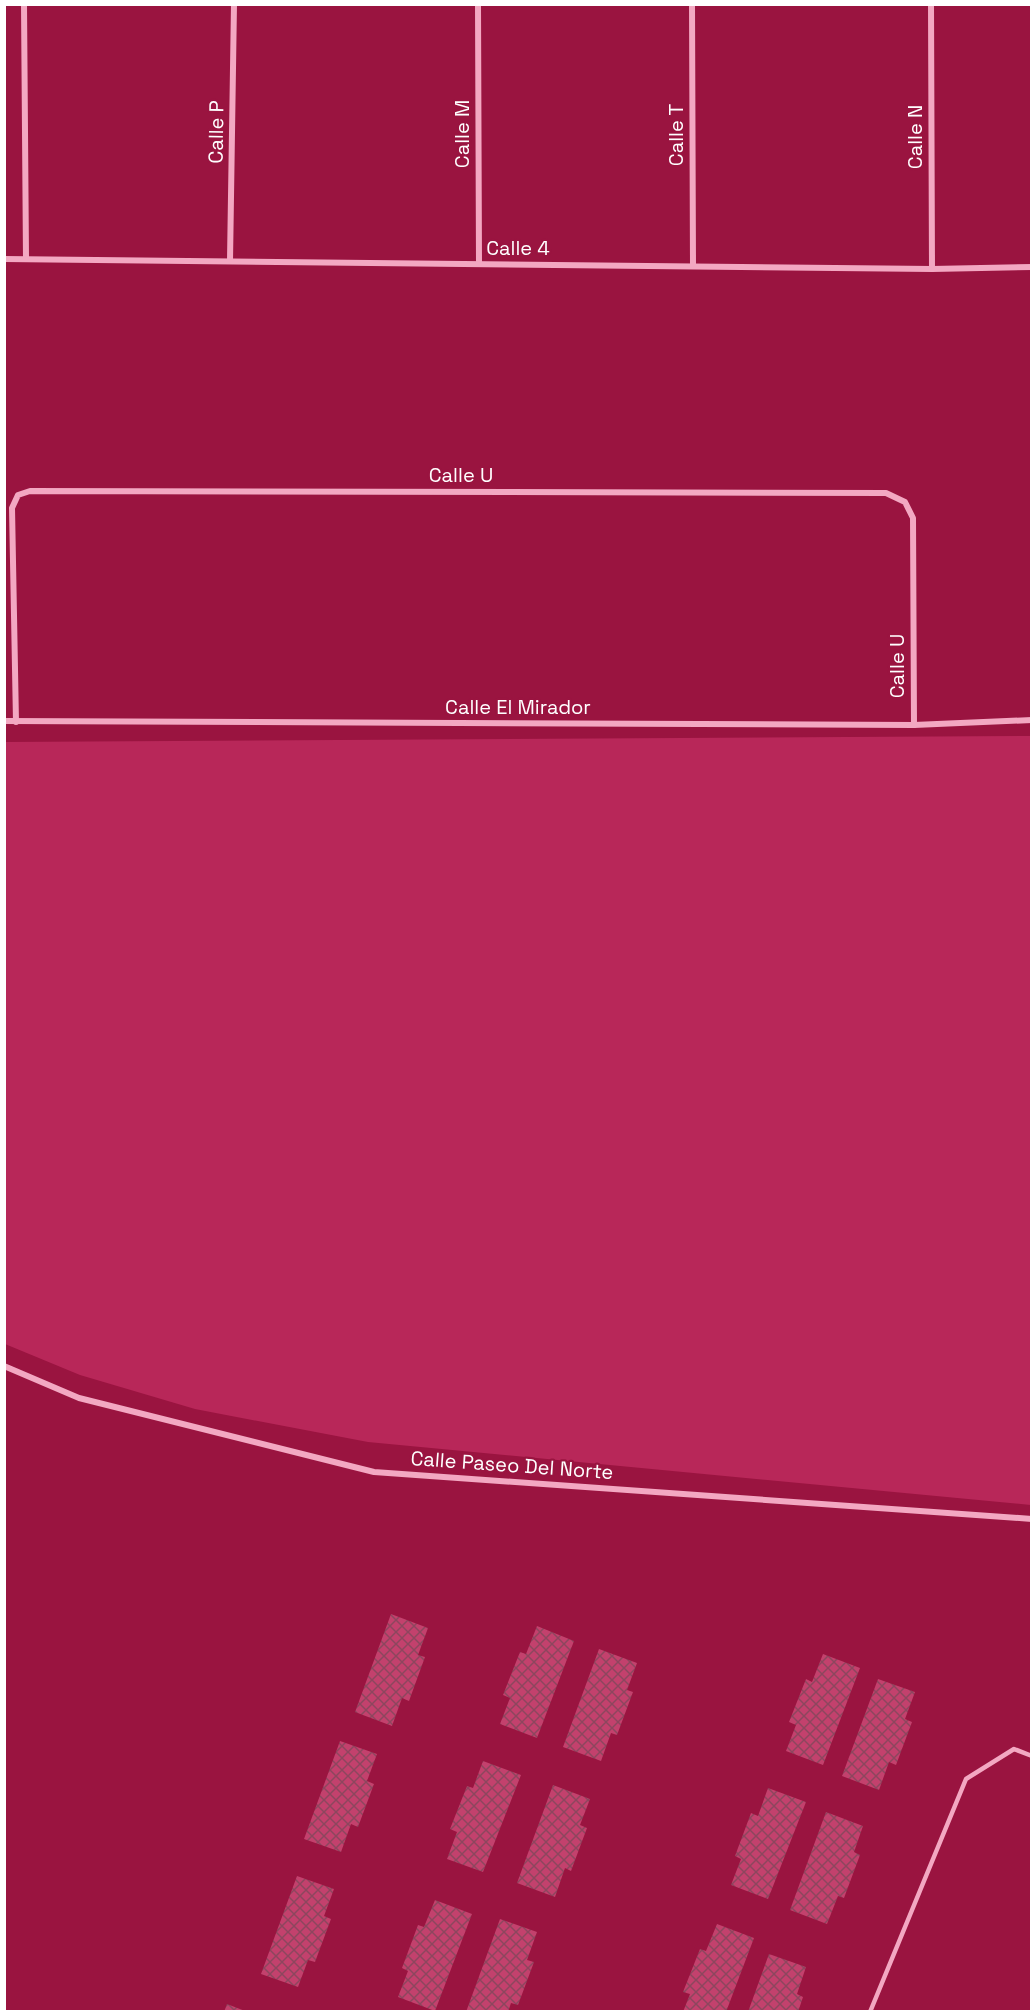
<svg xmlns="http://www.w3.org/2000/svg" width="1036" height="2016" viewBox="0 0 1036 2016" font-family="'Space Grotesk',sans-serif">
<defs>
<pattern id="building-cross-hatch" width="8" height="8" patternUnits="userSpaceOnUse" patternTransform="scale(1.5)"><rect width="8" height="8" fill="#c3416d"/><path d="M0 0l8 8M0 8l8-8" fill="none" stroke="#8d465e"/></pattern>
</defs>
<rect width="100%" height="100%" fill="#9a1440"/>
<polygon fill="#b82759" points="1031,736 1031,1505 368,1442 195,1409 80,1375 5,1344 5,742"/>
<g fill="url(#building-cross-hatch)">
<polygon points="391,1614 428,1628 418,1655 425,1657 409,1701 402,1698 392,1726 355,1712"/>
<polygon points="537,1626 574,1641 537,1738 500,1724 510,1698 503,1695 520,1652 526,1654"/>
<polygon points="599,1649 637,1663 627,1690 633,1692 617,1735 611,1733 601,1761 563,1747"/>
<polygon points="823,1654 860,1668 823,1765 786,1751 796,1725 789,1722 806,1679 812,1682"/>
<polygon points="878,1679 915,1692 905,1719 912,1722 896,1765 889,1762 879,1790 842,1776"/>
<polygon points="340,1741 377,1754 367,1781 374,1784 358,1827 351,1824 341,1852 304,1839"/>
<polygon points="483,1761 521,1775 483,1872 447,1859 457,1832 450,1829 467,1786 473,1788"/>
<polygon points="553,1785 590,1799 580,1825 587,1828 571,1871 565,1868 555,1897 517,1883"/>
<polygon points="768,1788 806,1802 768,1899 731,1885 741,1859 735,1856 751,1813 758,1816"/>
<polygon points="826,1812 863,1826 854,1852 860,1855 844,1898 838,1896 827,1924 790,1910"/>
<polygon points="297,1876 334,1889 324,1916 331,1919 315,1962 308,1960 298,1987 261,1974"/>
<polygon points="435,1900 472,1914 435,2011 398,1997 408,1971 402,1968 418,1925 424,1927"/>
<polygon points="500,1919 537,1932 527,1960 534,1962 518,2005 511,2003 508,2012 466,2012"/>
<polygon points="717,1924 754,1938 726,2012 683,2012 690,1994 683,1992 700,1949 706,1951"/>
<polygon points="769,1954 806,1967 797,1994 803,1997 798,2012 748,2012"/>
<polygon points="227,2004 245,2011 245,2012 224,2012"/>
</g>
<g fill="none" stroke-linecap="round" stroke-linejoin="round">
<polyline stroke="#f3a8c2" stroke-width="4.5" points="870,2012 966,1779 1014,1749 1032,1756"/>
<g stroke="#f3a8c2" stroke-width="6">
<polyline points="24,4 26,258"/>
<polyline points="478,4 479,264"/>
<polyline points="692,4 693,265"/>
<polyline points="931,4 932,269"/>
<polyline points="4,259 932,269 1032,267"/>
<polyline points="230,261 234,4"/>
<polyline points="4,721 914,725 1032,720"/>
<polyline points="16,722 12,508 18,495 30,491 886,493 905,502 913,518 914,725"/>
<polyline points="4,1366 79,1398 374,1472 1032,1519"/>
</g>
</g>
<g text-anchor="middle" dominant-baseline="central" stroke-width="4.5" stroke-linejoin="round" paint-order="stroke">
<g font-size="20" fill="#fff" stroke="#9a1440">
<text transform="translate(216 132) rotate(-89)">Calle P</text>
<text transform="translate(462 134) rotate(-90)">Calle M</text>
<text transform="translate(676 135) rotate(-90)">Calle T</text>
<text transform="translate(915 137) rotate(-90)">Calle N</text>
<text x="518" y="248">Calle 4</text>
<text x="461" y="475">Calle U</text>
<text transform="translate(897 666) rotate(-90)">Calle U</text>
<text x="518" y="707">Calle El Mirador</text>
<text transform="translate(512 1465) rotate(4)">Calle Paseo Del Norte</text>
</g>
</g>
<rect width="1036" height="2016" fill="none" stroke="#ffffff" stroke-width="12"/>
</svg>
